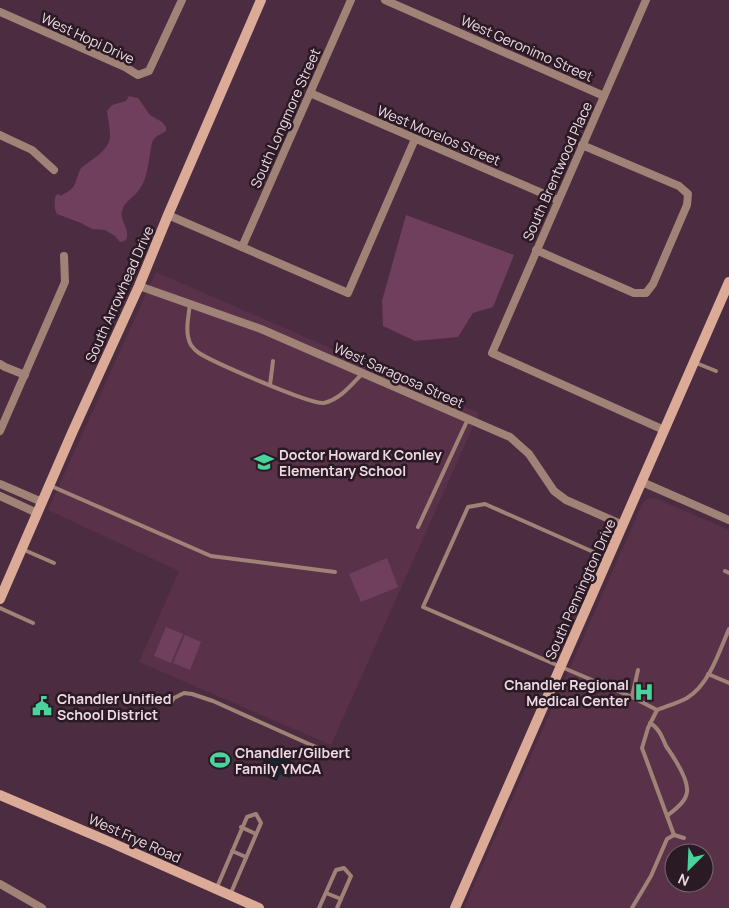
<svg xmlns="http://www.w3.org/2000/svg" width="729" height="908" viewBox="0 0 729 908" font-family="Manrope,sans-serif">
<rect width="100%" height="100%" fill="#4c2c40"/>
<g fill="#59324a" fill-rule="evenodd">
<polygon points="156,272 479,413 331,745 139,662 179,571 48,510"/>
<path d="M652,498L657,499L729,530V908H464L641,507L644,502L648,499ZM674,853H704V883H674Z"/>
</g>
<g fill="#713f5e">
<path d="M129,96L138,98L150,115L162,122L166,127V131C162,134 157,135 154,139C151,143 151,149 150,154C148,165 147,178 141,187C136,196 124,201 122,211C119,221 131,228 126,240L121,242L119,241L115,236L105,230L92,229L81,223L57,214C54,209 54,201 56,195L59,194L60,196C79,187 73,184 81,168C91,160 110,150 110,136C110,128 108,119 107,111L112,105L126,101Z"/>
<polygon points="406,215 514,255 493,307 473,313 458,337 415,341 383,326 382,301"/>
<polygon points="387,558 398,587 361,602 349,574"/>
<polygon points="166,627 183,634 171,663 154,656"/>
<polygon points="185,635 201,642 190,670 173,663"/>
</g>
<polygon fill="#0f2a34" points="268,750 296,763 289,778 280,774 277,781 267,777 270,770 261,766"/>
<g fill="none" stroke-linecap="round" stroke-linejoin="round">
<g stroke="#a08276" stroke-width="4">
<path d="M190,303C189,315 184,333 191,345C193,348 196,351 199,353C213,362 311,405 324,403C341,399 352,384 363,373"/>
<polyline points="696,363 716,371"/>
<polyline points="270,385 273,361"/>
<polyline points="51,486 211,556 335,572"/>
<polyline points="418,527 468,419"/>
<polyline points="22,549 54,563"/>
<polyline points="607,558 485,504 468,507 423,607 552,663 632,697 657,710 648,728 642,748 674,835"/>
<polyline points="725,571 729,573"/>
<polyline points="0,608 33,623"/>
<polyline points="708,674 729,683"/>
<polyline points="632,697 638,670"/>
<polyline points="170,704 174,698 184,693 192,694 213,701 309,744 337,755 347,755"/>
<path d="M657,710C667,706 678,703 687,698C709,685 719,652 729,629"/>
<path d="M650,723C659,728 662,737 666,746C673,756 689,779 687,792C686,802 674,810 667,816"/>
<polyline points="241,827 256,834"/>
<polyline points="232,851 246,857"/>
<polyline points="217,887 247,817 256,814 261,823 230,895"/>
<polyline points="326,893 341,899"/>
<polyline points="319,908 336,870 344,868 351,876 337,908"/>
<polyline points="632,908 651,876 667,839 674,835 684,838"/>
</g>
<g stroke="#a08276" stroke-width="8">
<polyline points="385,0 604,96"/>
<polyline points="646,0 492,353 664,430"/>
<polyline points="0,12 125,67 138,75 149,71 182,0"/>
<polyline points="310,93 558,200"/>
<polyline points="0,135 32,150 54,170"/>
<polyline points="168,215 348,293 415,139"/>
<polyline points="242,247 351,0"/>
<polyline points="536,250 634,293 646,293 653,284 687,205 688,194 679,186 582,145"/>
<polyline points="139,286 261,329 510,437 529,454 554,491 566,500 623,525"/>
<polyline points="0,364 5,367 25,375"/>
<polyline points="0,431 65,282 64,256"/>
<polyline points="642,482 729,520"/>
<polyline points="0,484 42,502"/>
<polyline points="0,496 37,513"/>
<polyline points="0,884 42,908"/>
</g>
<g stroke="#dbab98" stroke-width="10">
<polyline points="0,599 72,433 139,286 168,215 261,0"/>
<polyline points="0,795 110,842 259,908"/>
<polyline points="455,908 729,282"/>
</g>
</g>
<defs>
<symbol id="school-bare" viewBox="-9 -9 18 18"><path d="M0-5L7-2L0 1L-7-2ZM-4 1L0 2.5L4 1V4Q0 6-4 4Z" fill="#49d49d" stroke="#291a23" stroke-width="2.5" paint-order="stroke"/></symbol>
<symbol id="hospital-bare" viewBox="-9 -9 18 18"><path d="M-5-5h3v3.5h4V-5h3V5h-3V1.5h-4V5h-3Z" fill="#49d49d" stroke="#291a23" stroke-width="2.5" paint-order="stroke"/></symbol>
<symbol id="civic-bare" viewBox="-9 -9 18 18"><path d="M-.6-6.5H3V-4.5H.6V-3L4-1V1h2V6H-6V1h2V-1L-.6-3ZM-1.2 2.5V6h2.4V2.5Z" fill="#49d49d" stroke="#291a23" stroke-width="2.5" paint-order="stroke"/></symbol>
<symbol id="stadium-bare" viewBox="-9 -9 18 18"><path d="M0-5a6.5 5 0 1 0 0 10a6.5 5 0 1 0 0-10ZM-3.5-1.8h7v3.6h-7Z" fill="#49d49d" stroke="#291a23" stroke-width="2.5" paint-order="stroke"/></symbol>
</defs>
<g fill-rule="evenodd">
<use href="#school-bare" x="250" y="448" width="28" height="28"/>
<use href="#hospital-bare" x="630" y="678" width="28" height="28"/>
<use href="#civic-bare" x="28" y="692" width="28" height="28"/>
<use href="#stadium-bare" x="206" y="746" width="28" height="28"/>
</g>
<g text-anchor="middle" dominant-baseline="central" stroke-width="5" stroke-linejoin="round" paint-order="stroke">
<g font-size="14" fill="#eed8e4" stroke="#291a23">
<text transform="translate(88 38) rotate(25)">West Hopi Drive</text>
<text transform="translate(527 48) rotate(24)">West Geronimo Street</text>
<text transform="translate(285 118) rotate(-66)">South Longmore Street</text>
<text transform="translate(439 135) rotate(23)">West Morelos Street</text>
<text transform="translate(557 171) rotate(-66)">South Brentwood Place</text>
<text transform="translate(119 294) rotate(-66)">South Arrowhead Drive</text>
<text transform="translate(399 375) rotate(24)">West Saragosa Street</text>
<text transform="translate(580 589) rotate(-66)">South Pennington Drive</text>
<text transform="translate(135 838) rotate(24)">West Frye Road</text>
</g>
<g font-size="14" font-weight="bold" fill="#eed8e4" stroke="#291a23" text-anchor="start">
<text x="279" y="454">Doctor Howard K Conley<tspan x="279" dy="16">Elementary School</tspan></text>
<text x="629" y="684" text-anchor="end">Chandler Regional<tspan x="629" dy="16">Medical Center</tspan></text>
<text x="57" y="698">Chandler Unified<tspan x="57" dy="16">School District</tspan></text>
<text x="235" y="752">Chandler/Gilbert<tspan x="235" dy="16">Family YMCA</tspan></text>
</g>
</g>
<g transform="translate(689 868) rotate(204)"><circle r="24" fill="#291a23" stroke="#786670"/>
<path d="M0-4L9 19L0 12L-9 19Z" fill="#49d49d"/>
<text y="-8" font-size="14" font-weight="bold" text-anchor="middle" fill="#eed8e4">N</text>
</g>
</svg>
